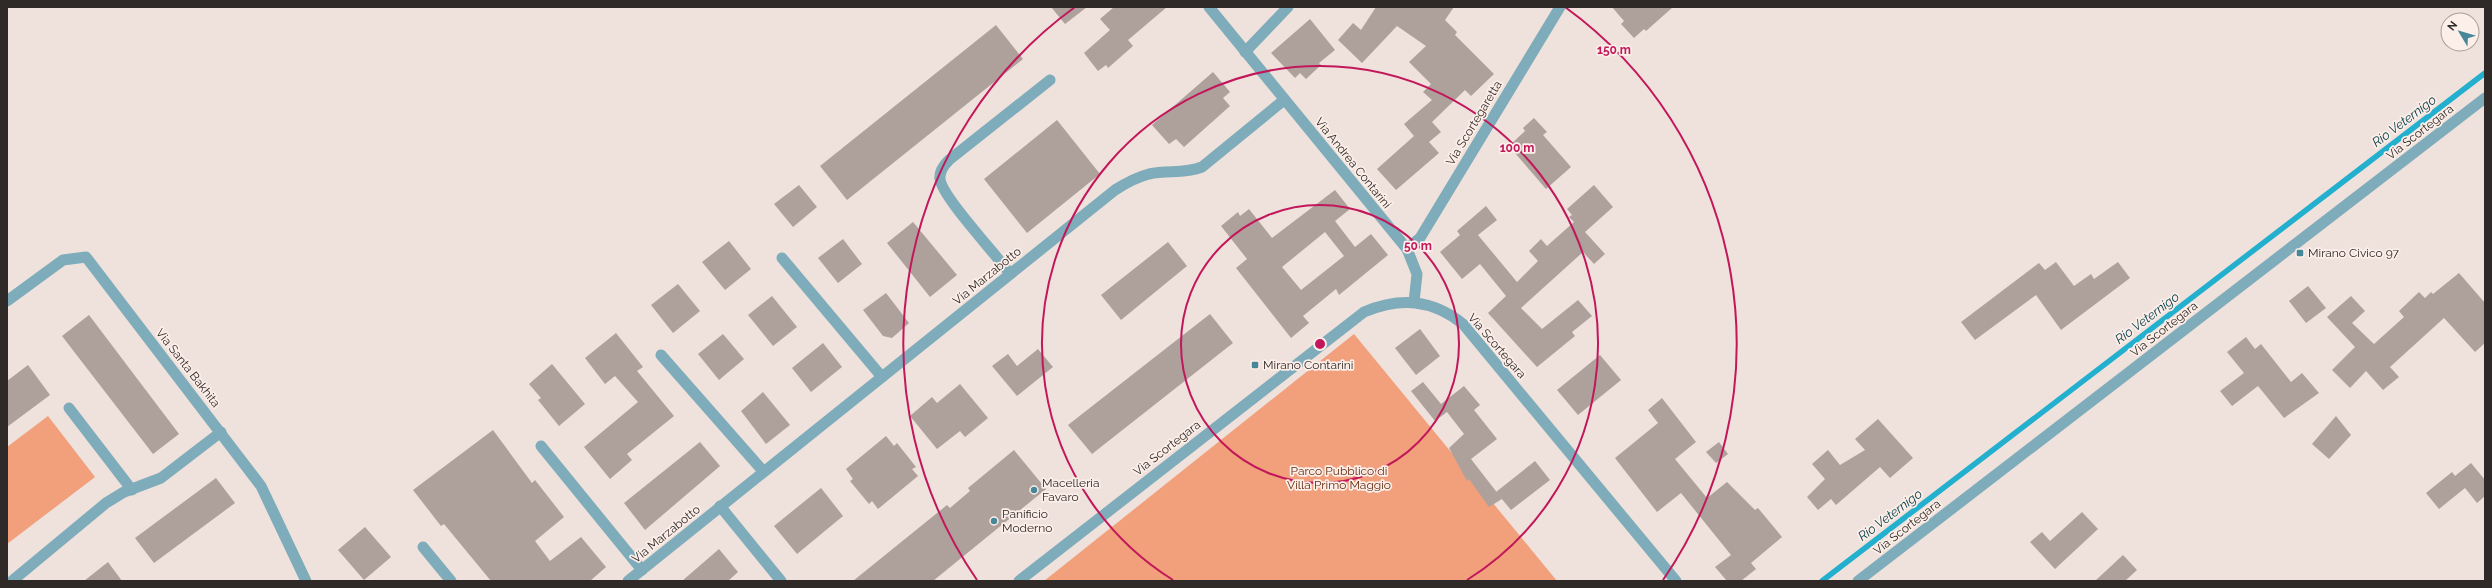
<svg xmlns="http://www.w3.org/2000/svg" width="2492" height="588" viewBox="0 0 2492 588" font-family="Raleway,sans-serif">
<rect width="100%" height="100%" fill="#efe1db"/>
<g fill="#f1a07b">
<polygon points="1354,334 1557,581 1044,581"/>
<polygon points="48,416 95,477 7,544 7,447"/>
</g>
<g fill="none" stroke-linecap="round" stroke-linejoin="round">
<polyline stroke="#23afce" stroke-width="5.5" points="1822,581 2485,73"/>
</g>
<g fill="#aea19b" fill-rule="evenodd">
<polygon points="1051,7 1087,7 1065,24"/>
<polygon points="1114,7 1167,7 1128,40 1133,46 1108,68 1106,65 1098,71 1084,53 1110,30 1100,19"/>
<polygon points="1376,7 1454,7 1445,20 1457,32 1455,35 1494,74 1471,96 1465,90 1432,122 1441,132 1429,142 1439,153 1396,190 1377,169 1414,136 1404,124 1432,100 1423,92 1431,84 1409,62 1426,46 1397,26 1362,63 1338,40 1353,23 1361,30"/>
<polygon points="1612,7 1673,7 1646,31 1644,29 1634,38 1621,24 1624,21"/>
<polygon points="1310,19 1335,50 1319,63 1321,65 1306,79 1300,73 1295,78 1271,53"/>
<polygon points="996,25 1023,59 847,200 820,166"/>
<polygon points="1213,72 1230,92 1223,98 1230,106 1184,147 1176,139 1169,144 1152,125"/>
<polygon points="1534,118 1547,132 1543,135 1571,167 1546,189 1509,146 1525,131 1523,128"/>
<polygon points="1057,120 1100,174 1027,233 984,179"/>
<polygon points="799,185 817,207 793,227 774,204"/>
<polygon points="1594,185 1613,207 1585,232 1605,254 1594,264 1583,252 1521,308 1542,329 1578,300 1592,316 1572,332 1575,336 1537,367 1488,313 1506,296 1480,264 1462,279 1440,252 1460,235 1457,231 1486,206 1497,220 1478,235 1517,282 1538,261 1529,251 1541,239 1547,246 1574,222 1569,217 1572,215 1567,209"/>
<path d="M1335,190L1350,209L1335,221L1355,247L1371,234L1388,255L1339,295L1336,289L1303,316L1309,323L1291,338L1236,268L1247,259L1221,226L1238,212L1240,216L1249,209L1272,238ZM1325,232L1344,256L1301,290L1282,267Z"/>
<polygon points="913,222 957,275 930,297 887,243"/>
<polygon points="843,239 862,264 838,283 818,258"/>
<polygon points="729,241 751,269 725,290 702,262"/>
<polygon points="1168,242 1187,266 1121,320 1101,295"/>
<polygon points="2056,262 2074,286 2091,274 2094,279 2118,262 2130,278 2061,330 2036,295 1975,340 1961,322 2039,263 2045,270"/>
<polygon points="2459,273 2485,303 2485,343 2475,352 2444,318 2390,367 2399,377 2383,390 2366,371 2350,388 2332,370 2355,347 2327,317 2351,296 2365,311 2352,323 2374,344 2404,317 2399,311 2419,292 2425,298 2431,292 2433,294"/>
<polygon points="678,284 700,311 673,333 651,305"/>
<polygon points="2308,286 2326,308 2306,323 2289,301"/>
<polygon points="886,293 909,323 892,338 883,336 863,310"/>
<polygon points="772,296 797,327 773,346 748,315"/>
<polygon points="1210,314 1233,343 1092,454 1068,425"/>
<polygon points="89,315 179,434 153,454 62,336"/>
<polygon points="1420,329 1440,356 1416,375 1395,348"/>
<polygon points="616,333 643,367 637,371 674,416 627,454 632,460 610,479 584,447 638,402 615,376 605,384 585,358"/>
<polygon points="723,334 744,359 719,380 698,354"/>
<polygon points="2246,337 2255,349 2261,344 2291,382 2302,373 2319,393 2284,418 2258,386 2232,406 2220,391 2244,373 2227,352"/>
<polygon points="823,343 842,367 811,392 792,368"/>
<polygon points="1038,349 1053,367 1017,396 992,366 1008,354 1017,366"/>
<polygon points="1600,355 1621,380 1578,415 1557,390"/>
<polygon points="552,364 585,404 559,426 538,400 541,398 529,384"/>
<polygon points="28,365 50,395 7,427 7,381"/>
<polygon points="1423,382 1441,404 1464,386 1480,405 1474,410 1497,439 1471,459 1502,499 1489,507 1469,479 1467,481 1449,448 1464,434 1447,412 1435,421 1411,391"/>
<polygon points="960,384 988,418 965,437 960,431 937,449 910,416 932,397 937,403"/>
<polygon points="763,392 790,425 766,444 741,411"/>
<polygon points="1662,398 1696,442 1675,459 1707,498 1727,482 1755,510 1758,508 1782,537 1751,563 1756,569 1741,581 1727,581 1715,567 1731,555 1681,493 1657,512 1615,458 1658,423 1648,410"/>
<polygon points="2336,416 2351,435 2329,459 2312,444"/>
<polygon points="1878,419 1913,458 1890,478 1880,467 1836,505 1831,499 1818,510 1807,497 1825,479 1812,464 1828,450 1840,465 1865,450 1855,439"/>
<polygon points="493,430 532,483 535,480 564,517 535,541 550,561 581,537 606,567 590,581 491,581 444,524 441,526 413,490"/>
<polygon points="886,436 894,446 897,443 916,467 912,469 918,476 878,509 872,501 869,504 850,481 853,479 846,469"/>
<polygon points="700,442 720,466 645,530 624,503"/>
<polygon points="1719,442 1728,454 1716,463 1706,452"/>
<polygon points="1014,450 1046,489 933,581 853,581 947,505 950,508 970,491 968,488"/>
<polygon points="1535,461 1550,480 1511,510 1496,492"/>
<polygon points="2471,463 2485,480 2485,496 2477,503 2465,488 2439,509 2426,493 2452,472 2455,476"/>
<polygon points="216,478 235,503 154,563 135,538"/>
<polygon points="821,488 843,516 797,554 774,526"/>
<polygon points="2082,512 2098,529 2055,569 2030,542 2042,532 2050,541"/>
<polygon points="365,527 391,557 364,580 338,550"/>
<polygon points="719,549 738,572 728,581 682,581"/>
<polygon points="2123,555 2137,570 2125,581 2095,581"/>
<polygon points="108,562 122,581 84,581"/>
</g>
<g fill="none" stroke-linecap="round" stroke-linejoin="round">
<g stroke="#7eacba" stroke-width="11">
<polyline points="1245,52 1288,7"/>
<polyline points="1407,249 1420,238 1560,7"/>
<polyline points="782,258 882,377"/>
<path d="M1010,274C997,255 942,197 940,179C939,171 944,165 949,160L1050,80"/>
<polyline points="7,301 63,260 86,257 261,486 306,581"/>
<polyline points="661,355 763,471"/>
<polyline points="69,408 132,490"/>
<polyline points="541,446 642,570"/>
<polyline points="720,506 781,581"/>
<polyline points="423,547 451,581"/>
<polyline points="12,581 106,503 124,492 161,478 221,432"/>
<path d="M628,581L1115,190C1126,183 1137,177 1149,174C1168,170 1184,174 1202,167L1284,100"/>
</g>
<g stroke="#7eacba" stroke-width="11">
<polyline points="1209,7 1407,249 1417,274 1414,302"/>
<path d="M1019,581L1364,312C1400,297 1432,299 1463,324L1676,581"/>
<polyline points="1858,581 2485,98"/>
</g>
</g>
<g fill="none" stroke="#c2185b" stroke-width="2">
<circle cx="1320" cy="344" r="139"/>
<path d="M1173 580A278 278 0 1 1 1467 580"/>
<path d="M977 580A416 416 0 0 1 1075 7M1565 7A416 416 0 0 1 1663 580"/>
</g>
<g fill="#468899" stroke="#fceee8" stroke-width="1.5">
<rect x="2296" y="249" width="8" height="8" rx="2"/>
<rect x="1251" y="361" width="8" height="8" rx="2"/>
<circle cx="1034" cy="490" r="4"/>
<circle cx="994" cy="521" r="4"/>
</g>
<g text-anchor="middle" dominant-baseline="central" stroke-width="3.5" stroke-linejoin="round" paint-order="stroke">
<g font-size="12" fill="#2f2a27" stroke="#fceee8">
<text transform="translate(1474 123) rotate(-59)">Via Scortegaretta</text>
<text transform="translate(2420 132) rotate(-38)">Via Scortegara</text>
<text transform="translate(1353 163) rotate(51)">Via Andrea Contarini</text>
<text transform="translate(987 276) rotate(-39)">Via Marzabotto</text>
<text transform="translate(2164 329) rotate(-38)">Via Scortegara</text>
<text transform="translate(1497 346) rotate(49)">Via Scortegara</text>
<text transform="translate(188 368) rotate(52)">Via Santa Bakhita</text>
<text transform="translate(1167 448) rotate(-38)">Via Scortegara</text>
<text transform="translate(1907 527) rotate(-38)">Via Scortegara</text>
<text transform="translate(666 534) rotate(-39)">Via Marzabotto</text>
</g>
<g font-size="12" fill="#2f2a27" stroke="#fceee8" text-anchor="start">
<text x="2308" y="253">Mirano Civico 97</text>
<text x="1263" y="365">Mirano Contarini</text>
<text x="1042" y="483">Macelleria<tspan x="1042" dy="14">Favaro</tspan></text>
<text x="1002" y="514">Panificio<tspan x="1002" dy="14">Moderno</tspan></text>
</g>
<g font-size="12" fill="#632c10" stroke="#fceee8">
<text x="1339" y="471">Parco Pubblico di<tspan x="1339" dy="14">Villa Primo Maggio</tspan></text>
</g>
<g font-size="13" font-style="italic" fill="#003c48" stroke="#fceee8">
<text transform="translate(2404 121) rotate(-37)">Rio Veternigo</text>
<text transform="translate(2147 318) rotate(-37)">Rio Veternigo</text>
<text transform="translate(1890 515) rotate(-37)">Rio Veternigo</text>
</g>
</g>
<circle cx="1320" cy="344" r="6" fill="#c2185b" stroke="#fceee8" stroke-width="2"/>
<g font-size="12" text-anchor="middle" font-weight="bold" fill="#c2185b" stroke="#fceee8" stroke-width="3.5" stroke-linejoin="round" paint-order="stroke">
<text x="1614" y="54">150 m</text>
<text x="1517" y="152">100 m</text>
<text x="1418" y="250">50 m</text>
</g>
<rect width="2492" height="588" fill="none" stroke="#2f2a27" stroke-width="16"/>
<g transform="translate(2460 32) rotate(308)"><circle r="19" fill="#fceee8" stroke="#aaa09b"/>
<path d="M0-3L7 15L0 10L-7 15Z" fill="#468899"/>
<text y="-6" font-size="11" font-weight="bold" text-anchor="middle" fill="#2f2a27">N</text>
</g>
</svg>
